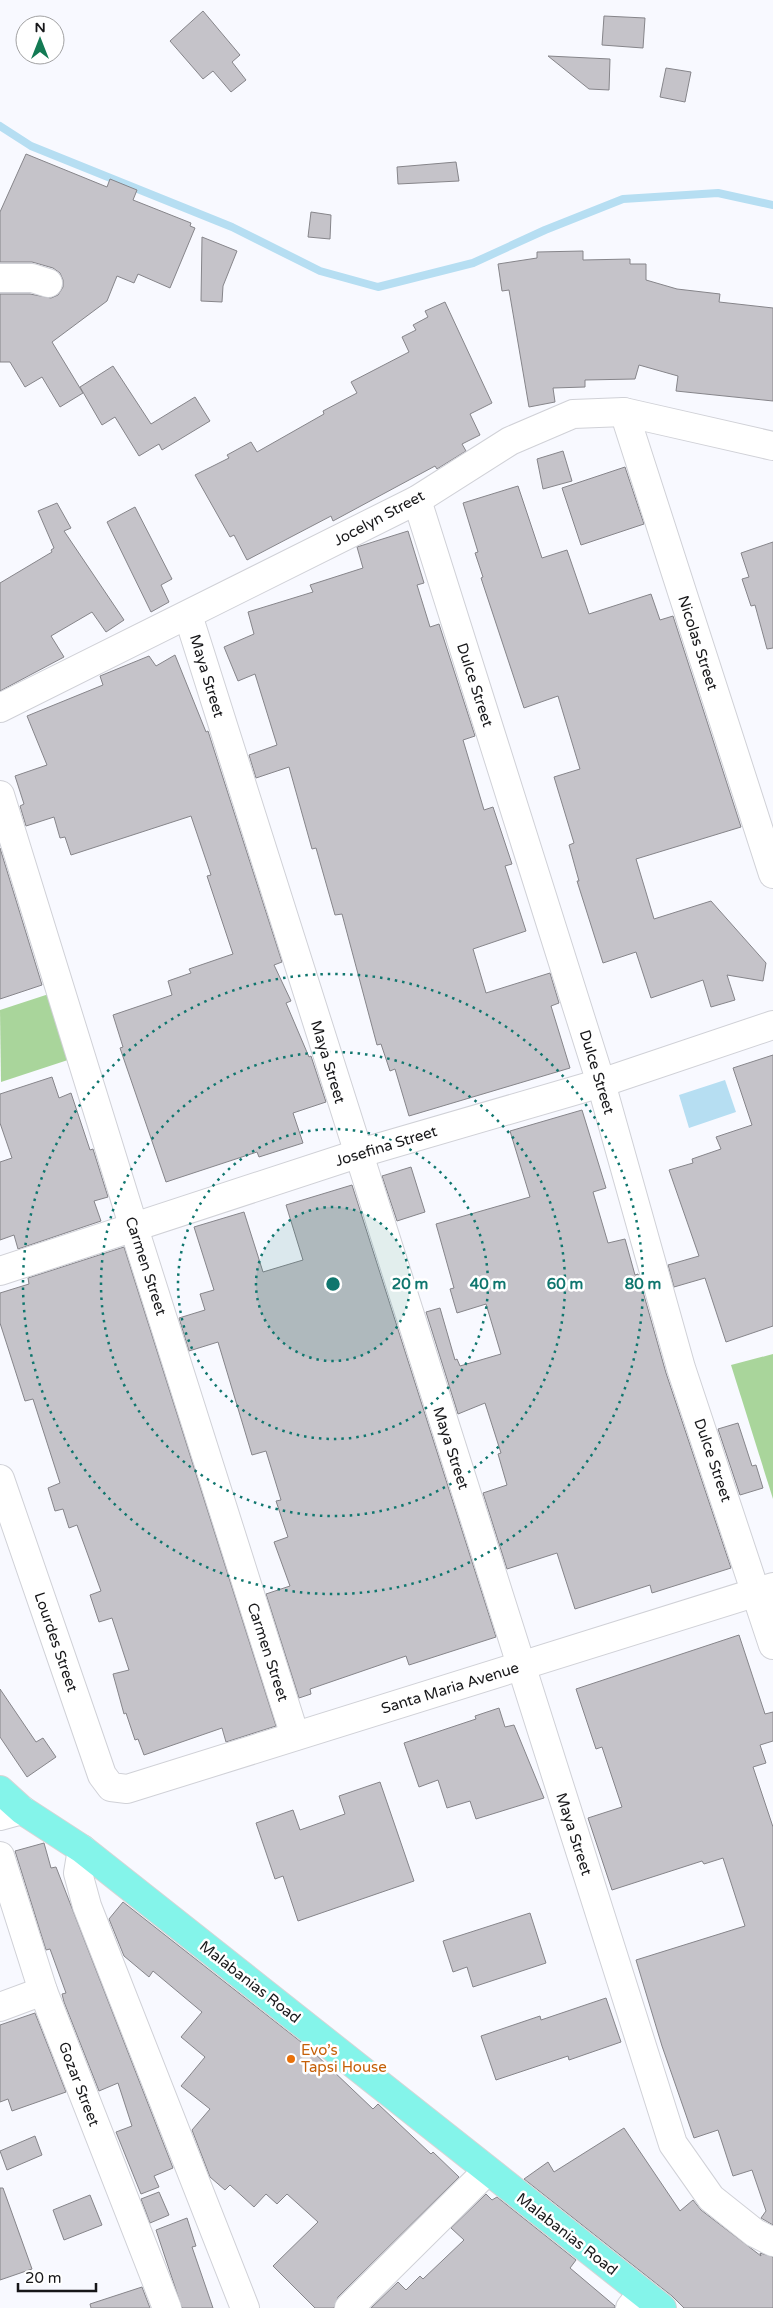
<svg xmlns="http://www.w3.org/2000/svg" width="773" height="2308" viewBox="0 0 773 2308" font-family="'Varela Round',sans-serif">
<rect width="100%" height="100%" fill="#f8f9ff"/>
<g fill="#a9d59b">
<polygon points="55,992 77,1057 1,1082 0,1010"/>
<polygon points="773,1354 773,1499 731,1365"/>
</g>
<polygon fill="#b6def2" points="725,1080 736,1112 689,1128 679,1095"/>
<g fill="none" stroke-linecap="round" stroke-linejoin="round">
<polyline stroke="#b6def2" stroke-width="8" points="0,126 31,146 232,227 320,271 378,287 473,263 545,230 623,199 718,193 773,205"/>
</g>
<g fill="#c5c3c9" stroke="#86858a">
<polygon points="203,11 240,55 232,62 246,80 231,92 213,71 203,79 170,41"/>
<polygon points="604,16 645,18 643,48 602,45"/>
<polygon points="548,56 610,59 609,90 589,89"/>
<polygon points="666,68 691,72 685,102 660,97"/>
<polygon points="26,154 107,187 110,179 137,190 133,200 191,223 190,226 195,228 170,288 138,274 134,283 117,276 107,301 52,342 83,393 60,407 42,377 25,387 10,362 0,362 0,294 30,294 51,298 58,295 63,287 63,280 60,273 53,268 32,262 0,262 0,212"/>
<polygon points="456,162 459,181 398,184 397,167"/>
<polygon points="311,212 331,215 330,239 308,237"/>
<polygon points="202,237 237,251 223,286 222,302 201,301"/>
<polygon points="583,251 583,260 630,259 630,264 646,264 646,280 677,289 720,294 719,302 773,308 773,401 676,391 678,376 639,365 635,379 585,380 585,387 553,388 555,402 529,407 509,290 502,291 498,264 537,258 537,252"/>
<polygon points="445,302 492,403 470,414 480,435 462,444 466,451 437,469 435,466 333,521 331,516 247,560 234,535 230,537 195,475 229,458 227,455 251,442 257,452 324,414 323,411 357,393 351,382 409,352 402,337 416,330 413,325 428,317 425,311"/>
<polygon points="113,366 151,424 195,397 210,421 162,450 159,444 139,456 115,417 102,425 80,387"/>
<polygon points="563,451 572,481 543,489 537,459"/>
<polygon points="625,467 644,524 581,545 562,488"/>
<polygon points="518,486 542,558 567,550 589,614 651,594 660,620 673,616 741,827 636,859 654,919 711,901 766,963 763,981 727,975 735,1000 711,1007 703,980 651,998 636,952 603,963 577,881 579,881 569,845 574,843 554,777 580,769 558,696 524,708 481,578 483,577 475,553 478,552 463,503"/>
<polygon points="57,503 71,528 64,531 124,620 106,632 92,612 51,636 64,657 0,691 0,583 52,552 51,550 54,548 38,511"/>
<polygon points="135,507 172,579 161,585 169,602 151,612 107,522"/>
<polygon points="408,531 424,583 417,585 430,627 439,624 475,736 463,740 484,810 493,807 512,864 505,866 526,931 473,949 486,993 550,973 559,1003 551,1006 570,1068 409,1116 395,1069 390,1071 381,1044 377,1045 342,914 335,915 316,848 312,849 289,767 256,778 249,755 277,745 255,674 238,681 224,647 254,634 248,612 313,592 310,585 363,568 357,547"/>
<polygon points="773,542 773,648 767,649 755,605 751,606 742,579 749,577 741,553"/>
<polygon points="175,655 206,732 208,731 282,962 274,965 291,1001 286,1003 309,1057 311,1056 326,1102 293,1113 303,1143 259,1157 257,1152 166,1182 120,1048 123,1047 113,1015 172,995 168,981 191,973 189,969 233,954 207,876 211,875 191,816 71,855 65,837 60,838 54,817 26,826 20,806 24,804 15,776 47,765 27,716 103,685 100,676 149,656 156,666"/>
<polygon points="0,848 42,985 0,999"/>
<polygon points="773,1055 773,1326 726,1342 705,1278 674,1287 668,1265 699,1256 669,1170 693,1163 692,1159 721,1149 716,1137 752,1125 733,1068"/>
<polygon points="52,1077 59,1098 71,1093 90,1150 93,1149 108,1197 94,1201 101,1221 18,1249 14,1235 0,1240 0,1162 12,1158 0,1123 0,1094"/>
<polygon points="582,1110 606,1188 593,1192 608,1243 625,1239 635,1275 638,1274 666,1373 731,1568 652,1593 650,1585 575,1609 557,1553 507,1569 483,1493 507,1485 498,1454 501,1453 485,1403 458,1414 426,1312 440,1308 455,1360 457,1359 460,1366 501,1354 486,1304 457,1313 450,1289 454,1288 436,1224 530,1197 510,1131"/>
<polygon points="411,1167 425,1212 397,1221 382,1176"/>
<polygon points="352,1185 496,1637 409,1665 406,1656 310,1689 311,1694 299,1698 266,1594 290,1586 274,1542 288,1537 276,1501 281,1500 266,1451 252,1455 218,1342 189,1351 179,1318 205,1310 200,1294 214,1290 194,1227 244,1212 263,1272 303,1260 286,1205"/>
<polygon points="124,1247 276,1726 226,1742 222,1728 144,1755 138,1739 135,1740 126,1713 124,1714 113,1674 129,1670 112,1618 99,1622 90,1595 101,1591 77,1525 69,1528 63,1509 55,1511 48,1488 60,1483 33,1399 25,1401 0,1323 0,1293 29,1284 28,1278"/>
<polygon points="738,1423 752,1466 756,1465 763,1488 740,1495 718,1429"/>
<polygon points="739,1635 765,1714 773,1712 773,1741 760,1745 766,1763 753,1767 773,1827 773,2225 761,2218 766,2211 752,2170 733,2176 718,2130 694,2138 662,2046 636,1960 745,1926 723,1858 704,1864 702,1861 612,1890 588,1818 622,1807 602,1747 596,1749 576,1689"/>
<polygon points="0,1689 36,1742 43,1738 56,1757 27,1777 0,1737"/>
<polygon points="499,1708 505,1727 514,1725 544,1798 476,1819 470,1801 447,1808 438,1780 419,1787 404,1743 476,1719 475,1716"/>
<polygon points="380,1782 414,1881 298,1921 283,1876 275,1879 256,1823 293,1810 300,1830 345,1814 339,1796"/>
<polygon points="44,1843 51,1868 56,1867 173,2168 154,2176 159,2187 141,2194 116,2132 132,2126 118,2083 99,2091 64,2002 62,1994 66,1993 50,1949 46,1950 15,1851"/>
<polygon points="123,1902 310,2049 373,2109 378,2104 431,2154 433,2152 459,2177 338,2297 334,2308 315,2308 273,2266 318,2222 287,2194 277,2204 266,2194 254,2207 230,2185 225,2190 210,2177 192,2130 210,2109 181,2086 205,2057 181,2037 202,2012 153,1971 149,1977 124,1956 109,1919"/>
<polygon points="530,1913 546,1963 473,1987 467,1967 453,1972 443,1941"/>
<polygon points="606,1998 621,2042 569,2060 568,2056 496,2080 481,2036 540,2016 541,2020"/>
<polygon points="35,2013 66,2092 12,2111 8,2099 0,2102 0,2025"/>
<polygon points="624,2128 680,2211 693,2200 701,2210 761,2256 760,2253 773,2257 773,2308 684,2308 672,2296 524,2179 548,2162 554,2172"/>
<polygon points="35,2136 42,2155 7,2170 0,2151"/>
<polygon points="0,2188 3,2188 32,2269 0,2280"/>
<polygon points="159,2192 169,2215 150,2223 141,2199"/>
<polygon points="486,2194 492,2200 497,2197 576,2260 570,2268 615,2306 615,2308 371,2308 398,2282 406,2290 420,2276 423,2279 464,2240 451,2228"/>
<polygon points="90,2195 102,2225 64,2240 53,2210"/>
<polygon points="187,2218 196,2246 192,2247 213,2308 182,2308 156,2230"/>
<polygon points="142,2287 150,2308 91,2308 90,2304"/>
</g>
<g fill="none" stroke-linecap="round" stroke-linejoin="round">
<defs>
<g id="minor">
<polyline points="0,278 32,278 48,283"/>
<polyline points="624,412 773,874"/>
<polyline points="417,500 601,1083 681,1368 773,1645"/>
<polyline points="188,615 673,2144 711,2198 755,2233 773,2242"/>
<polyline points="0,708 417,500 510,441 573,414 624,412 773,446"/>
<polyline points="0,795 134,1228 295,1736"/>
<polyline points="0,1271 357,1154 601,1083 773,1025"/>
<polyline points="0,1479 102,1775 111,1787 127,1789 773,1587"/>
<polyline points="0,1816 22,1810"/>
<polyline points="82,1849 78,1873 87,1906 245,2308"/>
<polyline points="0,1856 43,1991 167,2308"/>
<polyline points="0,2007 43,1991"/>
<polyline points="349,2308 487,2171"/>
<polyline points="630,2308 642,2293"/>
</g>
<polyline id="major" points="0,1790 22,1810 82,1849 662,2308"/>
</defs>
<use href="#minor" stroke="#d0d1d7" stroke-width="30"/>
<use href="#major" stroke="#d5d5d6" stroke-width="30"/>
<use href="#minor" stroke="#fff" stroke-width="28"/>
<use href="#major" stroke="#84f4ea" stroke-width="28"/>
</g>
<circle cx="333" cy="1284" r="77" fill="#0f766e" fill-opacity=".12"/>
<g fill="none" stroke="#0f766e" stroke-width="2.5" stroke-dasharray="2.5 5">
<circle cx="333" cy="1284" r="77"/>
<circle cx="333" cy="1284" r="155"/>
<circle cx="333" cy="1284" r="232"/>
<circle cx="333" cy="1284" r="310"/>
</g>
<circle fill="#e8710a" stroke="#fff" stroke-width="2" cx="291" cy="2059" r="5"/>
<g text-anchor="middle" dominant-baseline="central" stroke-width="5" stroke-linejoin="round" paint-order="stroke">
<g font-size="15" fill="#171719" stroke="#fff">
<text transform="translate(379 518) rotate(-28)">Jocelyn Street</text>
<text transform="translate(698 643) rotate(72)">Nicolas Street</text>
<text transform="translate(207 676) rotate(73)">Maya Street</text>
<text transform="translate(475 685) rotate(72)">Dulce Street</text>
<text transform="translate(328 1062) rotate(73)">Maya Street</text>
<text transform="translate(597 1072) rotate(73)">Dulce Street</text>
<text transform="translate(386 1146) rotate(-17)">Josefina Street</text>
<text transform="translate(146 1266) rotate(72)">Carmen Street</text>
<text transform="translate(451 1448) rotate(72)">Maya Street</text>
<text transform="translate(713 1460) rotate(71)">Dulce Street</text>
<text transform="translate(56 1642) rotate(71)">Lourdes Street</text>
<text transform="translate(268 1652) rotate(72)">Carmen Street</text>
<text transform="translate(450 1688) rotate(-17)">Santa Maria Avenue</text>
<text transform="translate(574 1834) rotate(72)">Maya Street</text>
<text transform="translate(250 1982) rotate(38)">Malabanias Road</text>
<text transform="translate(79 2084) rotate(69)">Gozar Street</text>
<text transform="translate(567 2234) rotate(38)">Malabanias Road</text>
</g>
<g font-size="15" fill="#c56008" stroke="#fff" text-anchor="start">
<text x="301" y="2050">Evo’s<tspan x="301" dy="17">Tapsi House</tspan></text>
</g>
</g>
<circle cx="333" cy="1284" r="8" fill="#0f766e" stroke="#fff" stroke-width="2.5"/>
<g font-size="15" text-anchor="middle" font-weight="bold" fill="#0f766e" stroke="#fff" stroke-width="5" stroke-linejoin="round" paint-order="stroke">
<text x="410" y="1289">20 m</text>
<text x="488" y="1289">40 m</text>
<text x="565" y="1289">60 m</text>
<text x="643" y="1289">80 m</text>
</g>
<g transform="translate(40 40)"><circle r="24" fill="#ffffff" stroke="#a2a2a3"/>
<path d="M0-4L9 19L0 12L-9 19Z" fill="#137a54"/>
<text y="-8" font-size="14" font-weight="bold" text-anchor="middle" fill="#171719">N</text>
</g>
<path d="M18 2283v8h78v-8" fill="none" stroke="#171719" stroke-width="2.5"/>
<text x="25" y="2283" font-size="15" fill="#171719" stroke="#ffffff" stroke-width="4" paint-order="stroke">20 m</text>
</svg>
